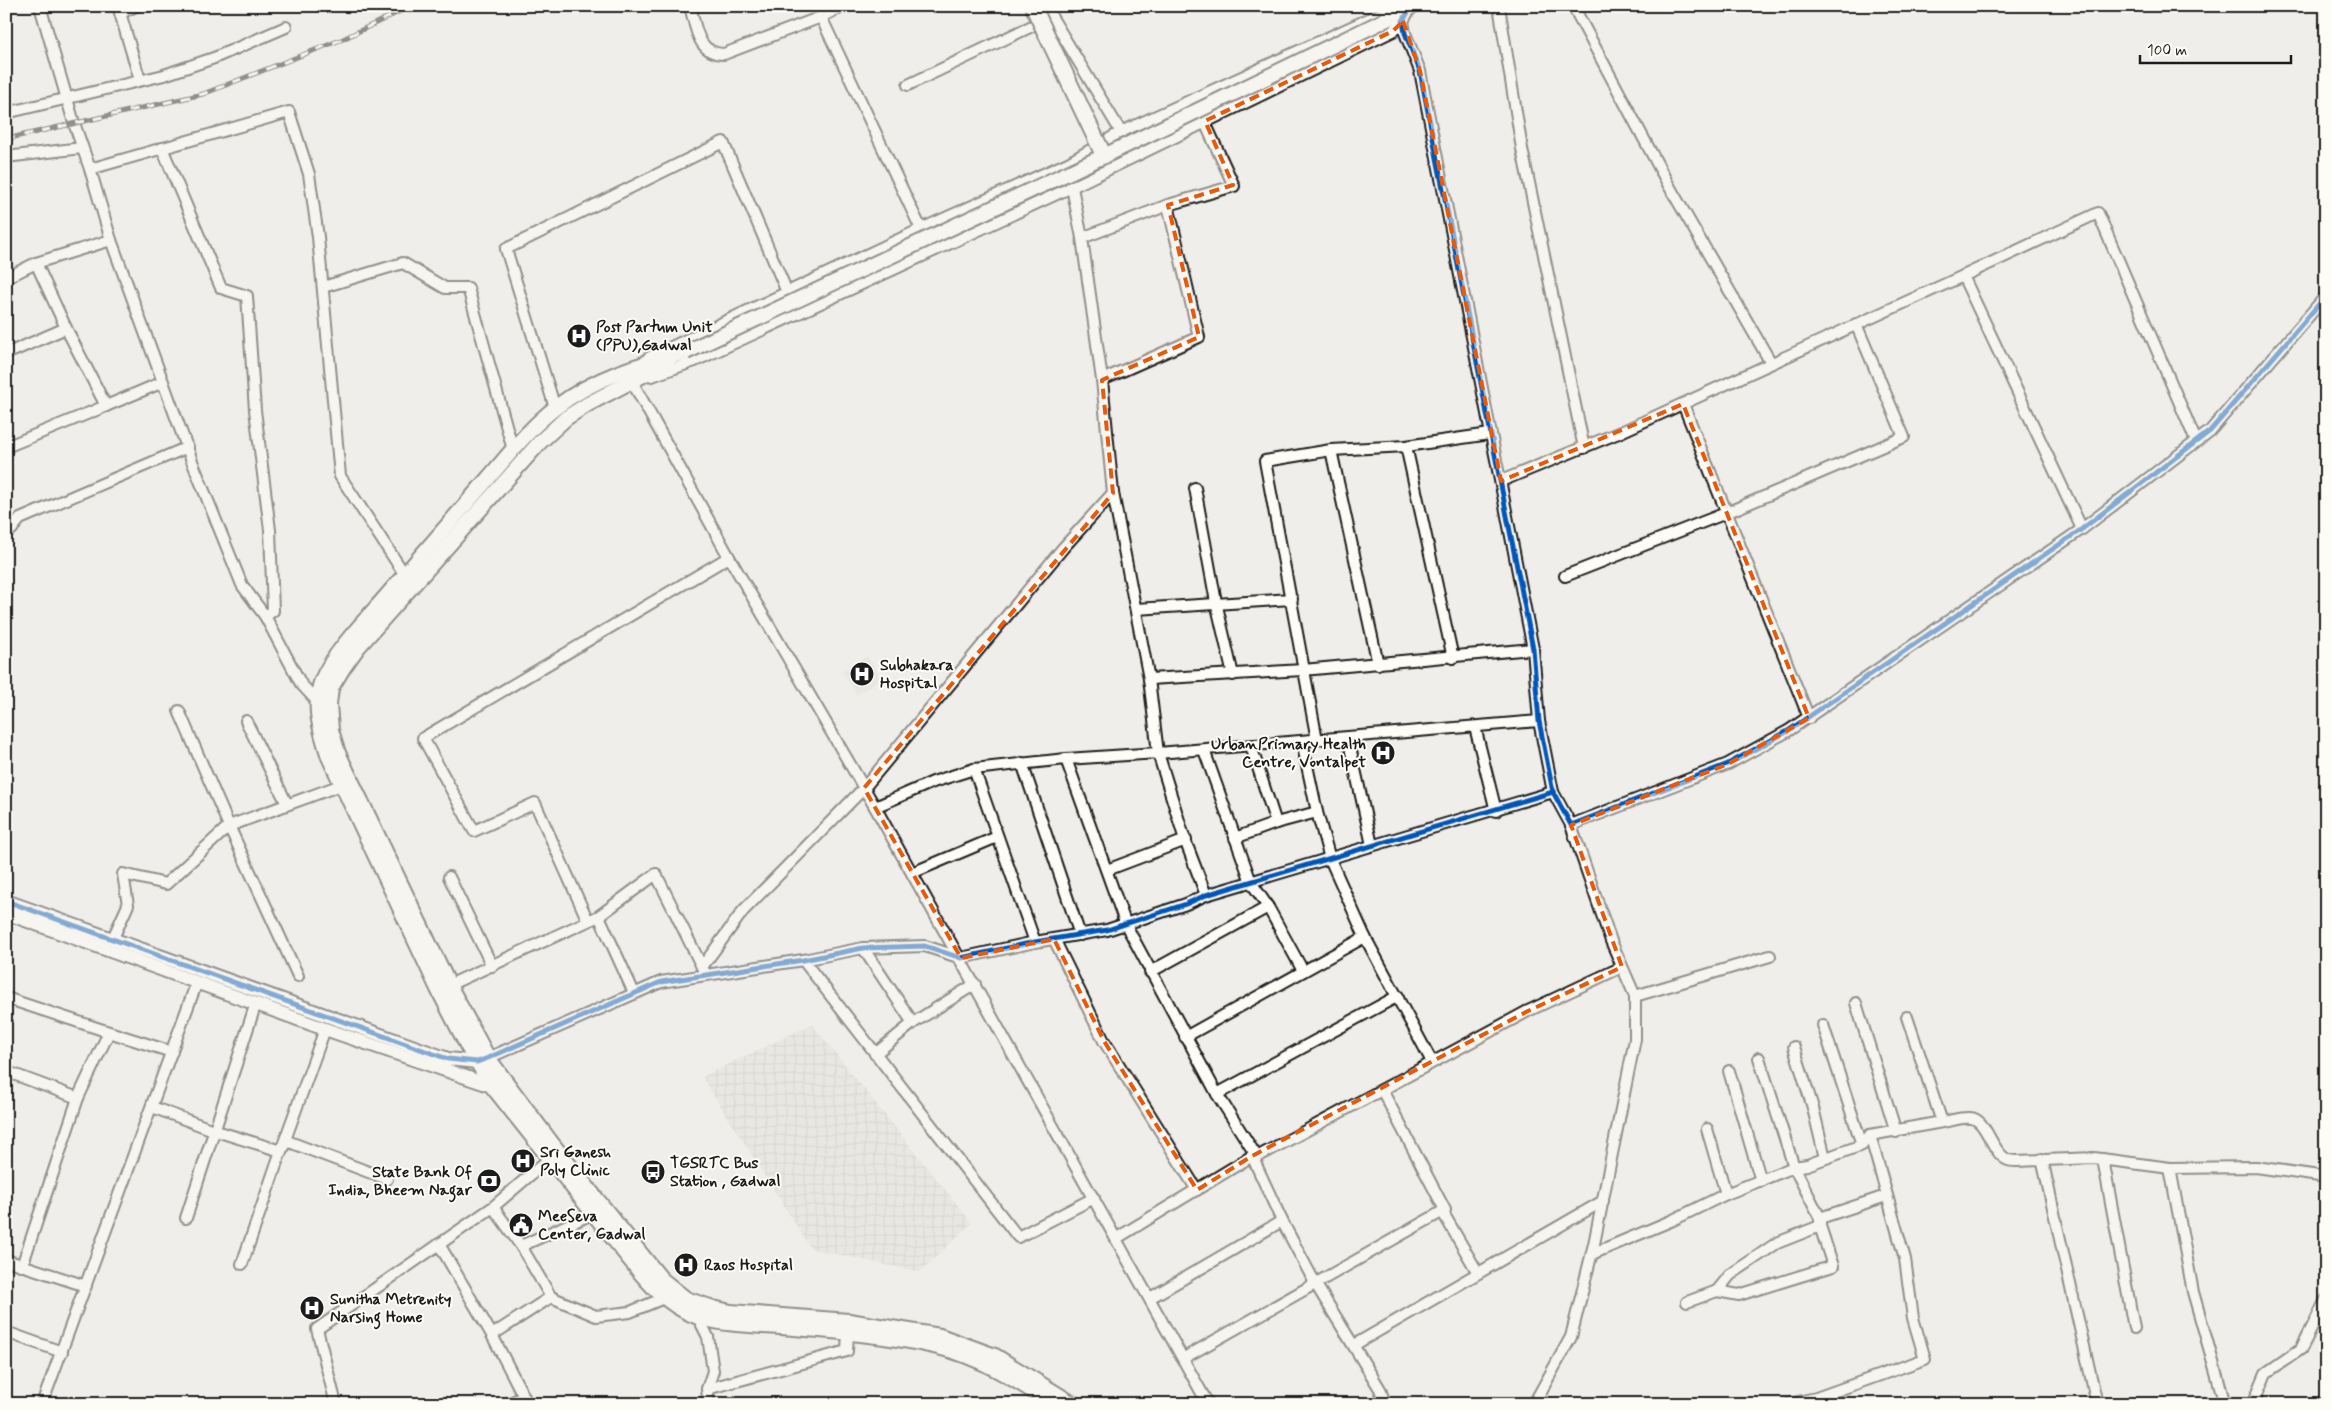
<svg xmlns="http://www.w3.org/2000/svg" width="2332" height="1410" viewBox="0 0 2332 1410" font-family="Mynerve,sans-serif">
<defs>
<pattern id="industrial-grid" width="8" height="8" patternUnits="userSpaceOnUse" patternTransform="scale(1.25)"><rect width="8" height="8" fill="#e0deda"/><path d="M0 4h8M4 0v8" fill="none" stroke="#c0beba"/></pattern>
</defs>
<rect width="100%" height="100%" fill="#f0eeea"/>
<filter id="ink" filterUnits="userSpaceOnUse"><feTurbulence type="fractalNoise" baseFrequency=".02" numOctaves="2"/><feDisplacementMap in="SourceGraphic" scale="10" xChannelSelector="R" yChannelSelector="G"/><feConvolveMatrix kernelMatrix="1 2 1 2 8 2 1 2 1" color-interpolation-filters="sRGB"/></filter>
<g filter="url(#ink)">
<polygon fill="#e0deda" points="867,656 882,678 857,695 842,671"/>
<polygon fill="url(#industrial-grid)" points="812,1024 972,1223 920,1272 811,1249 702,1077"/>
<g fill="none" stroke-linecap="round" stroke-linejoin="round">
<defs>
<g id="minor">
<polyline points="40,6 74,123 90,169 111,240 192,461 242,585 265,616 301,684 317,701 321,702"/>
<polyline points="118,6 140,80"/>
<path d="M690,6C696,27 697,54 724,54L821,17"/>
<polyline points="843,6 821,17 921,229"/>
<polyline points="1045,6 1121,132"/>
<polyline points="1499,6 1522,149 1584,448"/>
<polyline points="1573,6 1668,184 1771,363"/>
<polyline points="1411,7 1403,21 1405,33 1420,71 1533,649 1539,721 1553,792 1571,825 1728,764 1788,731 2082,529 2210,431 2326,296"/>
<polyline points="121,13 136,6"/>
<polyline points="908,85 1051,17"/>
<polyline points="6,113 164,75 214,58 286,27"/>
<polyline points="162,148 221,288 247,296 255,410 270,530 273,611 265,616"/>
<polyline points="6,157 82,148"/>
<polyline points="1068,167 1082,238 1102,380 1113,493 1149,679 1158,753 1539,721"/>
<polyline points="90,169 289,112 309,174 318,237 340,476 405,575"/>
<polyline points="1082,238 1168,205 1234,186 1202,116"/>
<polyline points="36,263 66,328 106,406 163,382"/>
<polyline points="1963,276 2098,213 2196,441"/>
<polyline points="6,278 36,263 111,240"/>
<polyline points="323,287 403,263 445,288 468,288 513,450"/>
<polyline points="6,354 66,328"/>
<polyline points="648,358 921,229 1068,163 1121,132 1382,13 1400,8"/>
<polyline points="629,376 729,557 875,807"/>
<polyline points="652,376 695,361 1072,187 1393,31 1403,21"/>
<polyline points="1102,380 1199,337 1168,205"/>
<polyline points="1683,404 1809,718"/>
<polyline points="555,408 506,249 723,142 787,292"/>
<polyline points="1406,446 1453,658"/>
<polyline points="6,447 106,406"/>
<polyline points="1331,450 1378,664"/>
<polyline points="1501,481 1623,431 1963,276 2082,529"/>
<polyline points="1195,488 1216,602 1233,675"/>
<polyline points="6,515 12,529"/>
<polyline points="6,532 12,529 20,519 188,447"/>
<polyline points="1565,576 1726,513 1904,437 1856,324"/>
<polyline points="1136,609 1292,599"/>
<polyline points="1149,679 1303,670 1533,649"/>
<polyline points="246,721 287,804"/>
<polyline points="1475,727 1496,811"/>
<polyline points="1348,738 1372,845"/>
<polyline points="1317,740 1265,461 1331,450 1406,446 1490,434"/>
<polyline points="1302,742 1317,812 1330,859 1365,937"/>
<polyline points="1251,746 1276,823"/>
<polyline points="1204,750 1251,882 1268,907 1303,971"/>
<polyline points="1066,759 1126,925 1217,1094 1257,1157"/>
<polyline points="1022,763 1080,935"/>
<polyline points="974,769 1035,942"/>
<polyline points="1235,838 1276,823 1317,812"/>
<polyline points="1107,870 1186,840"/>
<polyline points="912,873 997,837"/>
<polyline points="449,877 492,966"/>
<polyline points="1206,895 1185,840 1158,753 1066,759 974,769 933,782 875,807 1208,1404"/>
<polyline points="599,916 634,993"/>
<polyline points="588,921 535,803 474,831 423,738 729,557"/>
<polyline points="113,938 128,905 123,874 166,884 229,826 179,711"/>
<polyline points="1054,939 1104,1041 1197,1190"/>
<polyline points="863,948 913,1023"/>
<polyline points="803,960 1018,1237 1094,1198"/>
<polyline points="702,967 743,911 864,788 1063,548 1113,493"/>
<polyline points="1150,972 1268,907"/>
<polyline points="298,976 229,826 341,785"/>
<polyline points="449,985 599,916 656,874 704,971"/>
<polyline points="1635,996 1770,956"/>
<polyline points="6,998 109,1032"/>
<polyline points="1856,1003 1896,1132"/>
<polyline points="1823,1025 1862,1145"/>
<polyline points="1185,1037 1365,937 1432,1062"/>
<polyline points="1794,1047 1813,1108 1825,1158"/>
<polyline points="875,1054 913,1023 975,984"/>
<polyline points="488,1058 661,982 803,960 863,948 925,946 961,958 1035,942 1107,930 1186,904 1206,895 1553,792"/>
<polyline points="1759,1058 1794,1167 1820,1218 1886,1196"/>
<polyline points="1729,1071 1761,1181"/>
<polyline points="6,1078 8,1072 78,1098 22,1266"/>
<polyline points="1217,1094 1398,996"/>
<polyline points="78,1098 109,1032 172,1052"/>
<polyline points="152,1107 216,1131 281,1151 242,1264"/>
<path d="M1942,1122C1951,1121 1961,1117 1970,1118C1986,1118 1991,1151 2006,1159C2009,1161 2014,1161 2017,1161L2094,1158L2170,1168"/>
<polyline points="1707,1129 1726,1194"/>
<polyline points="284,1147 287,1141 387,1179"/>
<polyline points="281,1151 325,1029"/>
<polyline points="1252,1156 1282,1221 1315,1283 1380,1389 1385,1404"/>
<polyline points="2042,1159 2097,1404"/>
<polyline points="2103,1159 2134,1328"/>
<polyline points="1442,1211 1478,1273"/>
<polyline points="186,1218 256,1003"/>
<polyline points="1117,1238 1252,1156 1257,1157 1528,1011 1622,967"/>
<polyline points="439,1244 492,1335 524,1397 507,1404"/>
<polyline points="521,1246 594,1213"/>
<polyline points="1592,1254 1673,1220 1726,1194 1794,1167 1807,1165 1862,1145 1870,1135 1942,1122 1907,1017"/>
<polyline points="6,1260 86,1286"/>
<polyline points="1717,1291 1739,1295 1833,1266 1820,1226"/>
<polyline points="551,1297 596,1316 630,1312 664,1298"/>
<polyline points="1150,1298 1282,1221"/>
<polyline points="1687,1302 1717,1291 1730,1275 1777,1243 1820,1226 1820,1218"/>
<polyline points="698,1317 708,1337 713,1371 707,1389 709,1404"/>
<polyline points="6,1332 62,1352"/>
<polyline points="492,1335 551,1297 521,1246 493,1207"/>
<polyline points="1354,1345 1603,1201"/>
<polyline points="1184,1358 1445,1210 1382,1090"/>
<polyline points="707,1389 847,1351 848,1332"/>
<polyline points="42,1404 197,982"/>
<polyline points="336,1404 317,1329 493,1207 550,1158"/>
<polyline points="1531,1404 1536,1400 1571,1337 1594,1244 1635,1039 1635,996 1611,941 1571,825"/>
<polyline points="1789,1404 1816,1398 1925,1359 1913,1318 1905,1259 1870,1135"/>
<polyline points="2225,1404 2193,1292 2170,1168 2256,1167 2326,1177"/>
<polyline points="2253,1404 2266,1373 2301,1349 2326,1300"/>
</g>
<g id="tertiary">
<polyline points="6,901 448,1059 477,1062 483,1060"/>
<polyline points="6,913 325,1029 492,1086 498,1085"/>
</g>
<g id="secondary">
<polyline points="1385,20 1412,6"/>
<path d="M686,352C638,365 595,377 555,408C528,429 507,457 485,482C453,519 421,556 389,593C367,619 335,650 322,680C312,706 321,732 329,757L438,989L468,1047L492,1086L639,1271C655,1291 673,1308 698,1317C724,1325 753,1325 780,1327C833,1331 887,1335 938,1347C981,1357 1016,1380 1053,1404"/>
<polyline points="668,362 588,404 566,418 540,442 358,647 343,668 331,688 329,704 331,730 338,753 449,985 488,1058 553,1145 661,1279 686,1299 713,1308 731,1312 849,1321 940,1336 995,1356 1073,1404"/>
</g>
</defs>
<use href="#minor" stroke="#1c1c1c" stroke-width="14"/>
<use href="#tertiary" stroke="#1c1c1c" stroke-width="16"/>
<use href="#secondary" stroke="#1c1c1c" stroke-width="18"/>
<use href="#minor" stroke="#fdfcf7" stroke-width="10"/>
<use href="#tertiary" stroke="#fdfcf7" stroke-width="12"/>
<use href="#secondary" stroke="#fdfcf7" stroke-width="14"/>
<defs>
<polyline id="rail" points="6,139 203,94 343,39 411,6"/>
</defs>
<use href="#rail" stroke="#1c1c1c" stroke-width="5"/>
<use href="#rail" stroke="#fdfcf7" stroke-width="3" stroke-dasharray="9" stroke-linecap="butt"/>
<defs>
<polyline id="secondary-bridge" points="686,352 1104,156 1385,20"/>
<polyline id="primary-bridge" points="1033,6 1104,156"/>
</defs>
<use href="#secondary-bridge" stroke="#1c1c1c" stroke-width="18" stroke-linecap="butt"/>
<use href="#primary-bridge" stroke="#1c1c1c" stroke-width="19" stroke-linecap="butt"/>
<use href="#secondary-bridge" stroke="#fdfcf7" stroke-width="14"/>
<use href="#primary-bridge" stroke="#fdfcf7" stroke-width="15"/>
<defs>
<g id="cycleway">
<polyline points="1411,7 1403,21 1405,33 1420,71 1533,649 1539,721 1553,792 1571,825 1728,764 1788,731 2082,529 2210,431 2326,296"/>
<polyline points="6,901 448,1059 477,1062 488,1058 661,982 803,960 863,948 925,946 961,958 1035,942 1107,930 1186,904 1206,895 1553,792"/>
</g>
</defs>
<use href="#cycleway" stroke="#fdfcf7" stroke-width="8"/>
<use href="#cycleway" stroke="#0057b8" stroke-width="5"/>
</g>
</g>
<path d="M0 0H2332V1410H0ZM1403,21L1420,71L1501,481L1683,404L1809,718L1728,764L1571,825L1622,967L1528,1011L1252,1156L1197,1190L1104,1041L1054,939L961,958L864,788L1113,493L1102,380L1199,337L1168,205L1233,185L1205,121L1393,31Z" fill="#f0eeea" fill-opacity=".55" fill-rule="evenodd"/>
<path fill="none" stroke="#e8590c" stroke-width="4" stroke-dasharray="10 6" stroke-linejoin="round" d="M1403,21L1420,71L1501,481L1683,404L1809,718L1728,764L1571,825L1622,967L1528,1011L1252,1156L1197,1190L1104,1041L1054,939L961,958L864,788L1113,493L1102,380L1199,337L1168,205L1233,185L1205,121L1393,31Z"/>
<defs>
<symbol id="hospital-disc" viewBox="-11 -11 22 22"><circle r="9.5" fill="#1c1c1c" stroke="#fdfcf7"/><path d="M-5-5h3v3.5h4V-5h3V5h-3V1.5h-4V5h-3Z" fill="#fff"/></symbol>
<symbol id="bus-disc" viewBox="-11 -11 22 22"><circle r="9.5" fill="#1c1c1c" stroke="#fdfcf7"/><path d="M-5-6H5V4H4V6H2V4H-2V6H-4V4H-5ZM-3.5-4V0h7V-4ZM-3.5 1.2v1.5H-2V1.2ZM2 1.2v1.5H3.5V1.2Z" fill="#fff"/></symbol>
<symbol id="bank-disc" viewBox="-11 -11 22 22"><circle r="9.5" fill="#1c1c1c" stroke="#fdfcf7"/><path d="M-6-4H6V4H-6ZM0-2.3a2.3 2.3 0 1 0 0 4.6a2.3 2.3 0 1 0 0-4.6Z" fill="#fff"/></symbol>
<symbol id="civic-disc" viewBox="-11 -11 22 22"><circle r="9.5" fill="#1c1c1c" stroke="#fdfcf7"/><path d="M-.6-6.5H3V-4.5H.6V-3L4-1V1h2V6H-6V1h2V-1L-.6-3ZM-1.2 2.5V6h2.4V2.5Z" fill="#fff"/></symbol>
</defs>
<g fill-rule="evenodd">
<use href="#hospital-disc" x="565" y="322" width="28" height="28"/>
<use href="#hospital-disc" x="848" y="660" width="28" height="28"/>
<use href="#hospital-disc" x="1369" y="739" width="28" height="28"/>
<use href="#hospital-disc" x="509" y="1147" width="28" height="28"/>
<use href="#bus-disc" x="639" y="1158" width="28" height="28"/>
<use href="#bank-disc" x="475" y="1167" width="28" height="28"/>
<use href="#civic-disc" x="507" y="1211" width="28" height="28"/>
<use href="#hospital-disc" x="672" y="1251" width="28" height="28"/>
<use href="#hospital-disc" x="298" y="1294" width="28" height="28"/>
</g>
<g text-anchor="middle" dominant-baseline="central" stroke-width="4" stroke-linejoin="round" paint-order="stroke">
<g font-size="16" font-weight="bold" fill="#1c1c1c" stroke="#fdfcf7" text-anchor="start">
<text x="596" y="327">Post Partum Unit<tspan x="596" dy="18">(PPU),Gadwal</tspan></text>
<text x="880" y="665">Subhakara<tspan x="880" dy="18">Hospital</tspan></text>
<text x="1366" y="744" text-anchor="end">UrbanPrimary Health<tspan x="1366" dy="18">Centre, Vontalpet</tspan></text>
<text x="540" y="1152">Sri Ganesh<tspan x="540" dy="18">Poly Clinic</tspan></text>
<text x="670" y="1163">TGSRTC Bus<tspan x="670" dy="18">Station , Gadwal</tspan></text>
<text x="472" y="1172" text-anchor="end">State Bank Of<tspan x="472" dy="18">India, Bheem Nagar</tspan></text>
<text x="538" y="1216">MeeSeva<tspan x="538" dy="18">Center, Gadwal</tspan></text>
<text x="704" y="1265">Raos Hospital</text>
<text x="330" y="1299">Sunitha Metrenity<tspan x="330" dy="18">Narsing Home</tspan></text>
</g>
</g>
<rect width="2332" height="1410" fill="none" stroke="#fdfcf7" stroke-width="25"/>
<rect x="12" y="12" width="2307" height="1385" fill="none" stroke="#1c1c1c" stroke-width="2" filter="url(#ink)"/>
<path d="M2140 55v8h151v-8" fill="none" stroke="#1c1c1c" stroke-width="2.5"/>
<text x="2147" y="55" font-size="15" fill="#1c1c1c" stroke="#fdfcf7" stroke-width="4" paint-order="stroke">100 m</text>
</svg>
